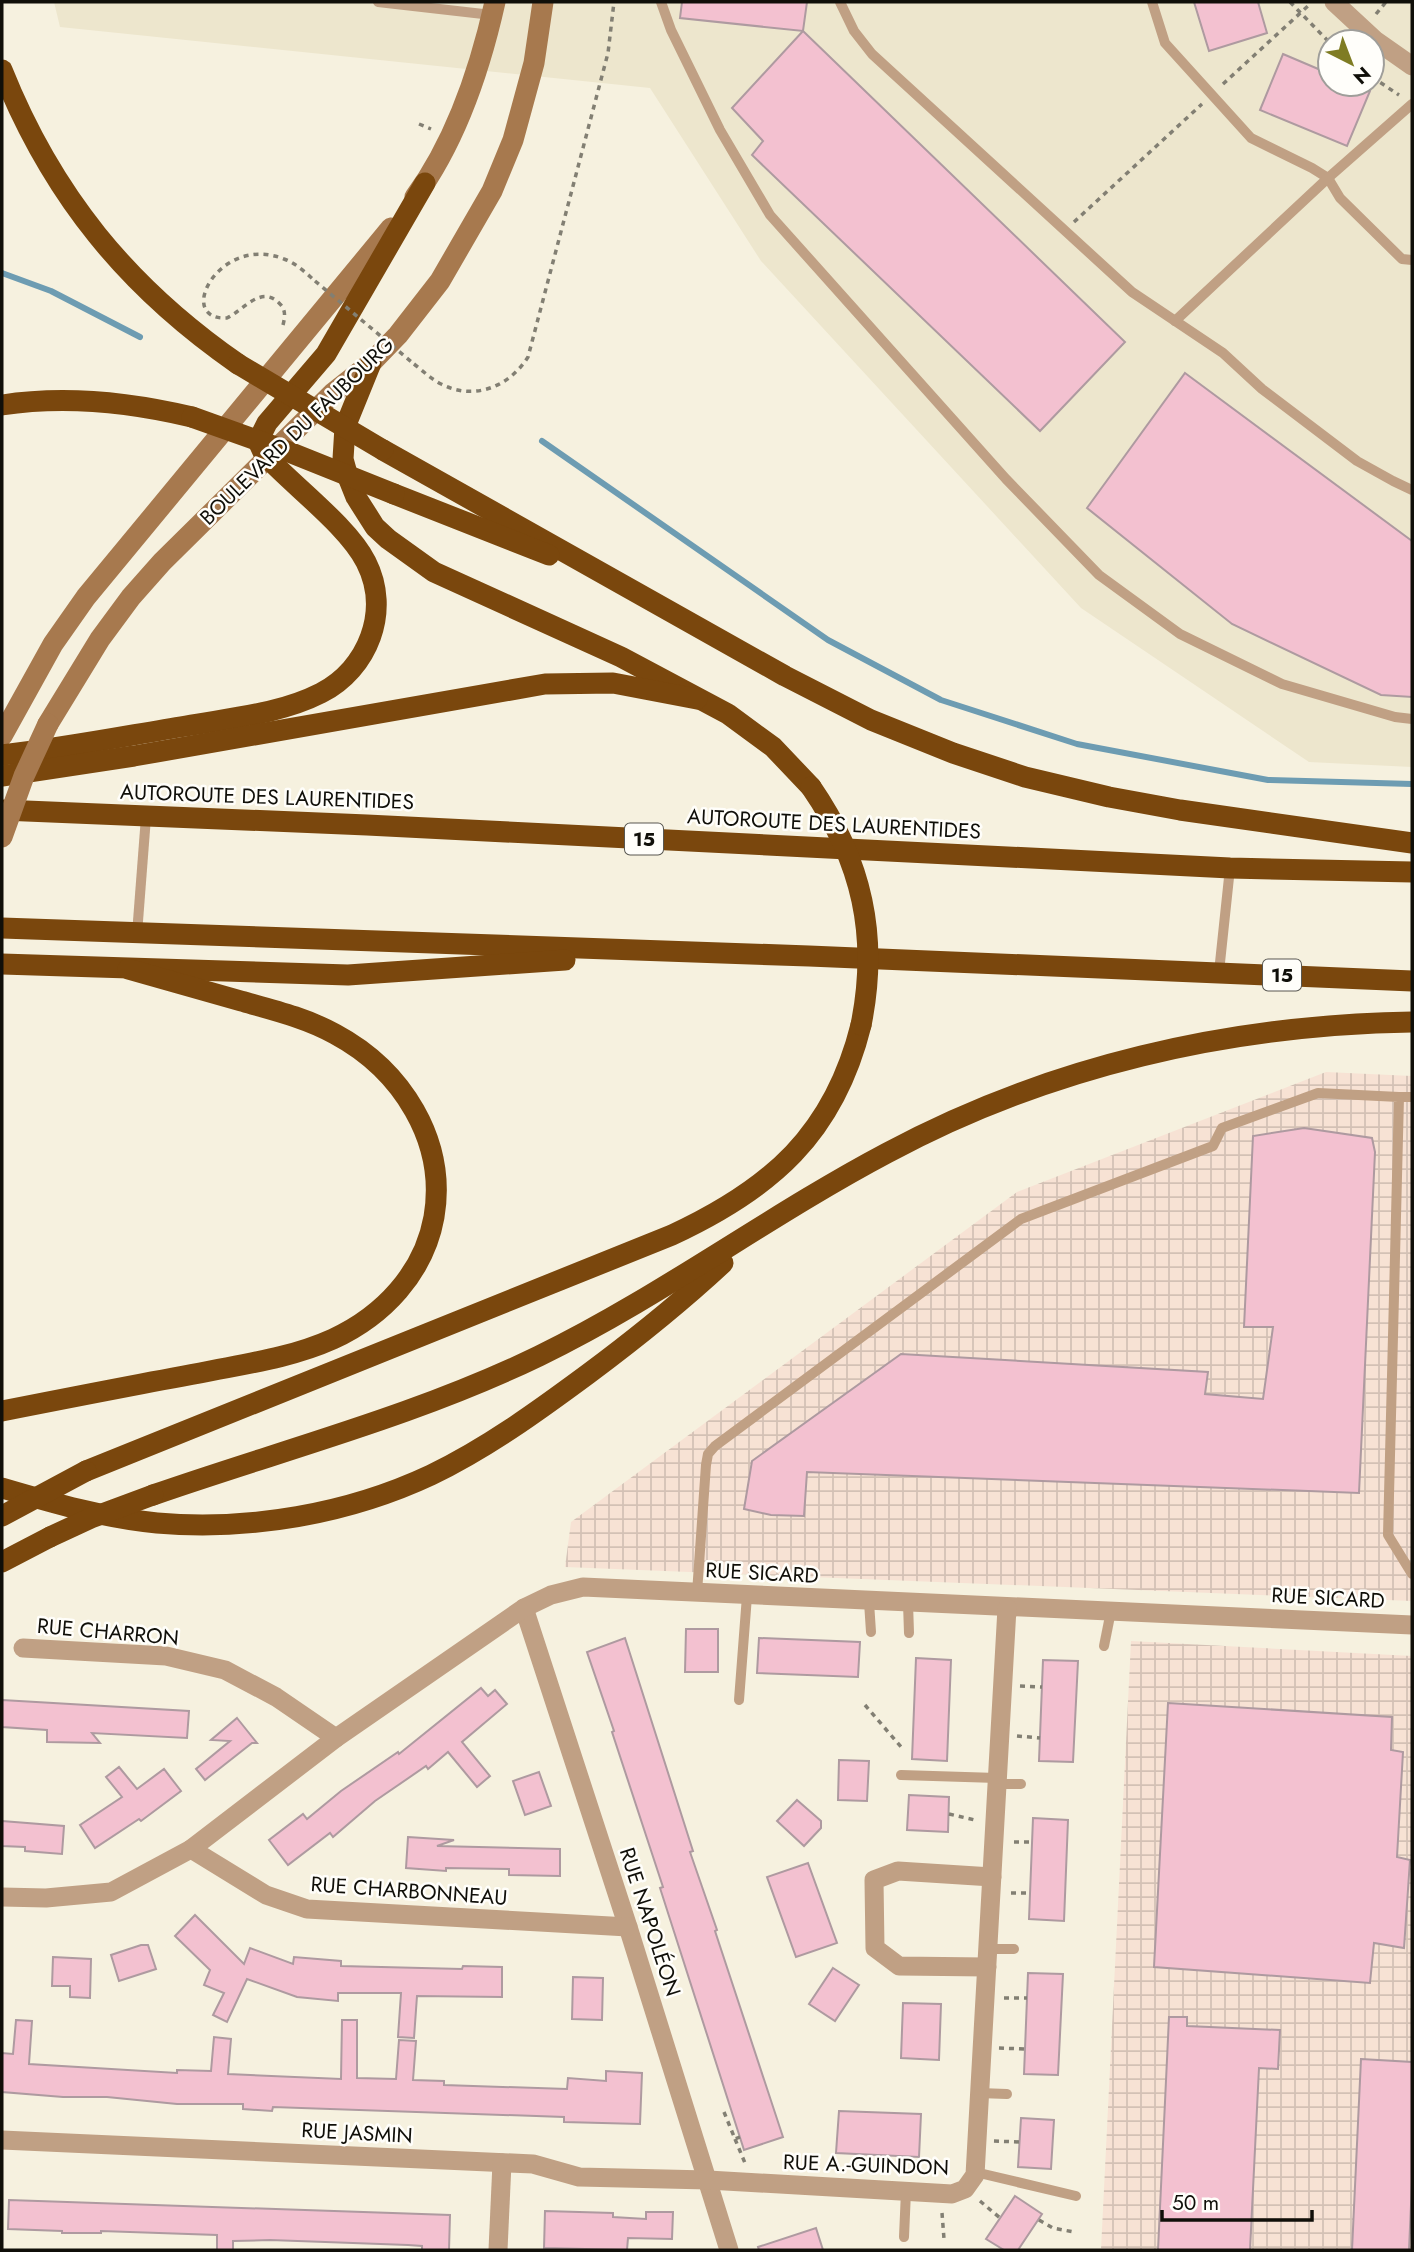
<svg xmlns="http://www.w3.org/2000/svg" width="1414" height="2252" viewBox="0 0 1414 2252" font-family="Jost,sans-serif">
<defs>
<pattern id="industrial-grid" width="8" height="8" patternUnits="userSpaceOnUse" patternTransform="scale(1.75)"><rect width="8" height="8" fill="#f7e2d4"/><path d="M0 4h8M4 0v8" fill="none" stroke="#d3c1b5"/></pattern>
</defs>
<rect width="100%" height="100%" fill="#f6f1df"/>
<path fill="#ede6cd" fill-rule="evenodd" d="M54,2H1412V767L1309,762L1081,608L761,261L650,88L60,27ZM1330,42H1372V84H1330Z"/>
<g fill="url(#industrial-grid)">
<polygon points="1326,1072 1412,1076 1412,1601 565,1567 571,1522 1017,1192"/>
<polygon points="1131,1641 1412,1656 1412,2250 1101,2250"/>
</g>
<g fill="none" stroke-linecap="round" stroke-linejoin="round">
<g stroke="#6d9cb2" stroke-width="6">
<polyline points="2,273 51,291 140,337"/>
<polyline points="542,441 828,640 941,700 1077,744 1268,780 1412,784"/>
</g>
</g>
<g fill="#f3c1d0" stroke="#ae9aa0" stroke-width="2">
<polygon points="682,2 807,2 803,31 680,18"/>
<polygon points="1194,2 1258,2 1267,33 1209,51"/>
<polygon points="803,31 1125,342 1040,431 752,155 763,141 732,108"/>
<polygon points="1283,54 1330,74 1330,84 1354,84 1370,91 1347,146 1260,110"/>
<polygon points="1185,373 1412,541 1412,697 1381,695 1232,624 1087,508"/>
<polygon points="1304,1128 1372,1138 1375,1152 1359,1493 807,1472 804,1516 771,1515 744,1509 752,1461 901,1354 1208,1372 1205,1394 1263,1399 1273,1327 1244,1327 1253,1136"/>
<polygon points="686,1629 718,1629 718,1672 685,1672"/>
<polygon points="625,1638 693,1851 690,1852 717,1930 715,1931 783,2137 744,2150 660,1888 663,1887 612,1732 614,1731 587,1652"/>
<polygon points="759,1638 860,1642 858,1677 757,1673"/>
<polygon points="916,1658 951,1660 947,1761 912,1759"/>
<polygon points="1043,1660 1078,1661 1073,1762 1039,1761"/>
<polygon points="481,1688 488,1696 495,1690 507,1704 462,1742 490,1776 477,1787 448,1752 428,1769 426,1766 375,1801 333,1837 330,1833 288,1865 269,1840 303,1814 307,1819 341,1791 398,1752 399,1754"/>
<polygon points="2,1700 189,1711 187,1738 92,1733 100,1743 47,1742 47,1730 2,1727"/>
<polygon points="1168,1703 1392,1717 1391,1750 1403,1752 1397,1857 1410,1860 1404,1948 1374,1943 1370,1983 1154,1967"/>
<polygon points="237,1718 257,1743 252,1743 205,1780 196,1769 230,1741 211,1740"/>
<polygon points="839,1760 869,1761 867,1801 838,1800"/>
<polygon points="119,1767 137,1789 164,1769 181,1791 141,1821 139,1819 95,1848 80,1825 122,1797 106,1777"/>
<polygon points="539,1772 551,1806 525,1815 513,1781"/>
<polygon points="909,1795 949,1797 948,1832 907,1830"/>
<polygon points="797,1800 821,1821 821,1828 804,1846 777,1821"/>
<polygon points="1033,1818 1068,1820 1064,1921 1029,1919"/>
<polygon points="2,1821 64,1826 62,1854 25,1851 25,1847 2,1846"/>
<polygon points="408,1837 454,1840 437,1846 560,1849 560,1876 509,1875 509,1869 446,1868 446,1871 406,1868"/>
<polygon points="808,1863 837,1943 796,1957 767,1877"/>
<polygon points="195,1915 244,1964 250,1948 293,1964 294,1957 341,1961 341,1966 462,1969 463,1966 502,1967 502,1997 417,1996 414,2038 398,2037 401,1993 338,1993 338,2001 297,1997 247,1979 227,2022 213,2015 224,1993 204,1985 210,1970 175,1936"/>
<polygon points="141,1945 148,1945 156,1969 119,1981 111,1955"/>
<polygon points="53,1957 91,1959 90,1998 70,1997 70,1986 52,1986"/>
<polygon points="833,1968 859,1985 835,2021 809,2004"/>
<polygon points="1028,1973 1063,1974 1058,2075 1024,2074"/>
<polygon points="573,1977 603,1978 602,2020 572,2019"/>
<polygon points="903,2003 941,2004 939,2060 901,2058"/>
<polygon points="1169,2017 1187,2017 1187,2026 1280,2030 1278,2069 1259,2068 1250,2250 1158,2250"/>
<polygon points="16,2020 32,2021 29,2064 177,2073 177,2070 211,2071 214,2037 231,2039 228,2074 341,2079 342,2020 357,2020 357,2078 396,2079 399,2040 416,2041 413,2080 444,2081 444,2085 567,2089 568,2078 606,2081 606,2071 642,2073 640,2124 564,2122 564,2117 273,2107 272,2111 243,2109 243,2104 177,2104 107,2097 63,2097 2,2092 2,2053 13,2054"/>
<polygon points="1361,2059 1412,2062 1412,2182 1409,2250 1352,2250"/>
<polygon points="839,2111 921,2114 919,2157 836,2153"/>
<polygon points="1021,2118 1054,2120 1051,2169 1018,2167"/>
<polygon points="1015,2196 1042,2214 1018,2250 1004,2250 986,2239"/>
<polygon points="9,2200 450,2215 449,2250 422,2250 422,2246 408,2245 270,2240 233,2241 233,2250 217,2250 217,2235 101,2231 101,2233 62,2233 62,2231 8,2229"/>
<polygon points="545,2211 613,2213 613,2217 646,2219 646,2212 673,2212 672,2239 628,2238 627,2250 544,2248"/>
<polygon points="816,2228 823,2250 759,2250 758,2247"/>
</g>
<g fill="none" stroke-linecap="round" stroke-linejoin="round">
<g stroke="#827f73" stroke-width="3.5" stroke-dasharray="5 5" stroke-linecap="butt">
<polyline points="1290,2 1330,43"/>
<polyline points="1376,14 1386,2"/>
<polyline points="1372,77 1399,95"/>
<polyline points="1223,84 1309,5"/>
<polyline points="419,124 431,129"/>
<polyline points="1074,222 1202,104"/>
<path d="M283,325C285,317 286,310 280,304C261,284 244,310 227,318C174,321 219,233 284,259C296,263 306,273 315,281"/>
<path d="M414,364C423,371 431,379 441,384C474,401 509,387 528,357L608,53L614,2"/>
<polyline points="1020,1686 1042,1687"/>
<polyline points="865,1705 902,1748"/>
<polyline points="1017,1736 1040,1738"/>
<polyline points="949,1814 975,1820"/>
<polyline points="1014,1842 1033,1842"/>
<polyline points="1011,1893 1030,1893"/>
<polyline points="1004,1998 1027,1998"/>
<polyline points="999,2048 1025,2049"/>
<polyline points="724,2112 735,2139 740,2137"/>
<polyline points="735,2139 745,2163"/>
<polyline points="994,2141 1020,2142"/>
<polyline points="980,2201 1000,2218"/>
<polyline points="942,2213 944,2239"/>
<polyline points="1039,2220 1053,2228 1074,2232"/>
</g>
<g stroke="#c0a084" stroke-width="10">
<polyline points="378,2 492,15"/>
<polyline points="661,2 671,30 720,130 770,215 1006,479 1099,575 1180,634 1282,684 1395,717 1412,719"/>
<polyline points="840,2 854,31 872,54 1132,292 1223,353 1262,389 1357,461 1393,481 1412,490"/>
<polyline points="1152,2 1165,43 1251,138 1312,168 1328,178 1340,198 1402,259 1412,260"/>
<polyline points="1175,321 1328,178 1412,104"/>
<polyline points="137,934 146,817"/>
<polyline points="1219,972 1230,868"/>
<polyline points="1399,1097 1412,1097"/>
<polyline points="697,1593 706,1465 708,1454 715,1446 1021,1219 1213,1146 1222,1128 1318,1093 1399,1097 1388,1535 1412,1574"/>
<polyline points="869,1602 871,1632"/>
<polyline points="908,1603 909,1633"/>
<polyline points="1104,1646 1111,1611"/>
<polyline points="739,1700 747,1596"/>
<polyline points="901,1775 997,1778"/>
<polyline points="997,1784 1021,1784"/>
<polyline points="988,1949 1014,1949"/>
<polyline points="979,2093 1007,2094"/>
<polyline points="975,2172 1076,2196"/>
<polyline points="904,2237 906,2191"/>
</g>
<g stroke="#c0a084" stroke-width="19">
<polyline points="1334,2 1375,40 1412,66"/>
<polyline points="524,1608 628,1927 729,2250"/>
<polyline points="23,1648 166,1656 225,1670 276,1697 336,1738"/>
<polyline points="191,1849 266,1895 307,1909 628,1927"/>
<polyline points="2,1897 46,1898 111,1892 191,1849 336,1738 524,1608 551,1595 583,1587 1412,1625"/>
<polyline points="987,1967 899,1966 875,1948 874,1880 898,1871 992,1877"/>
<polyline points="2,2140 533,2164 579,2177 708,2180 952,2194 965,2189 975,2175 1007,1608"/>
<polyline points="498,2250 502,2163"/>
</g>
<g stroke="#a7794e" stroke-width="21">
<path d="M415,197C456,141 480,69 495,2"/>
<polyline points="48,724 100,639 131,597 162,562 333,393 371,363 398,335 440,281 492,191 513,140 534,63 543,2"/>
<polyline points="2,736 53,644 86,597 391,228"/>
</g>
<g stroke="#7a470d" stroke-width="21">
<path d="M2,70C52,195 127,287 238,364"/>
<polyline points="371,363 345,427 343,459 348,477 356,497 375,527 388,539 434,572 621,657 728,714 773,747 811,787"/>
<path d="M2,405C66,395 129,402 192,417"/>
<polyline points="383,450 785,676 871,720 953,753 1025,777 1109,797 1180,810 1412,843"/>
<polyline points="394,494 549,555"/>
<path d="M2,755C64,748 125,736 186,726C230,718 280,714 321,693C368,669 391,611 366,562C348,526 292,485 264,454L258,441L267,423L326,354L425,183"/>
<polyline points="2,776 134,756 545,684 613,683 697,699"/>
<polyline points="2,810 367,825 1230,868 1412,872"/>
<polyline points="2,928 809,956 1412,981"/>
<polyline points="2,964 348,975 565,960"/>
<path d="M2,1411C68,1398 134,1385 200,1373C244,1364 291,1358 333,1339C383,1316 424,1273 434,1217C447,1141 402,1070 335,1034C306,1018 273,1010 241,1001C203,990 166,980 128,969"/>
<path d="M86,1471L672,1235C771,1189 834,1134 861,1025"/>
<path d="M2,1488C53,1503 104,1518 157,1523C249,1531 348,1514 431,1475C487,1448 538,1411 588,1374C635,1339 680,1303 723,1263"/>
<path d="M153,1495C282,1450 415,1416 539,1356C660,1297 768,1216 887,1153C1049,1066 1229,1025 1412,1022"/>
<polyline points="2,1562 50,1537"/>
</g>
<polyline stroke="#827f73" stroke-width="3.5" stroke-dasharray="5 5" stroke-linecap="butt" points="315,281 414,364"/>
<polyline stroke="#a7794e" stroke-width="21" points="2,837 24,776 48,724"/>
<g stroke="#7a470d" stroke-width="21">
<polyline points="238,364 383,450"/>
<polyline points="192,417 284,450 394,494"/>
<path d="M811,787C862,861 879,936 861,1025"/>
<polyline points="2,1516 86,1471"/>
<polyline points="50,1537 91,1518 153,1495"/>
</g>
</g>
<g text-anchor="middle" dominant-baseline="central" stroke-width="5" stroke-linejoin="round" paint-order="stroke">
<g fill="#fffefa" stroke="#585751" stroke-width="2">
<rect x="625" y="823.5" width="38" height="31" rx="5"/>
<rect x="1263" y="959.5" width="38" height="31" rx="5"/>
</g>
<g font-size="19" font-weight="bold" fill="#100f09">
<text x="644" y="839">15</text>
<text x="1282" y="975">15</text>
</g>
<g font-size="21" fill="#100f09" stroke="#fffefa">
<text transform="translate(297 431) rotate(-44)">BOULEVARD DU FAUBOURG</text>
<text transform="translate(267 797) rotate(2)">AUTOROUTE DES LAURENTIDES</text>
<text transform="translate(834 824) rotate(3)">AUTOROUTE DES LAURENTIDES</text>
<text transform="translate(762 1573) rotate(3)">RUE SICARD</text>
<text transform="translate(1328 1598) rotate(3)">RUE SICARD</text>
<text transform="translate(108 1632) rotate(5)">RUE CHARRON</text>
<text transform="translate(409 1891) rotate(4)">RUE CHARBONNEAU</text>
<text transform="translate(650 1922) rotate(72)">RUE NAPOLÉON</text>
<text transform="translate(357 2133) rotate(3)">RUE JASMIN</text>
<text transform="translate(866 2165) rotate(2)">RUE A.-GUINDON</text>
</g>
</g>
<rect width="1414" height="2252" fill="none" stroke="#100f09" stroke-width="7"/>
<g transform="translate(1351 63) rotate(138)"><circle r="33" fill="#fffefa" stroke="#9f9e9a" stroke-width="2"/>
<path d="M0-5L12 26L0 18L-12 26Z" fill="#7f7c23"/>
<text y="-10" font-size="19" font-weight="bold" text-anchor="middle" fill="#100f09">N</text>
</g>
<path d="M1162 2210v10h150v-10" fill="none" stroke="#100f09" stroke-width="3.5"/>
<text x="1172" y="2210" font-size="21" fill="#100f09" stroke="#fffefa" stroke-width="5" paint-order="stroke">50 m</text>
</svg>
